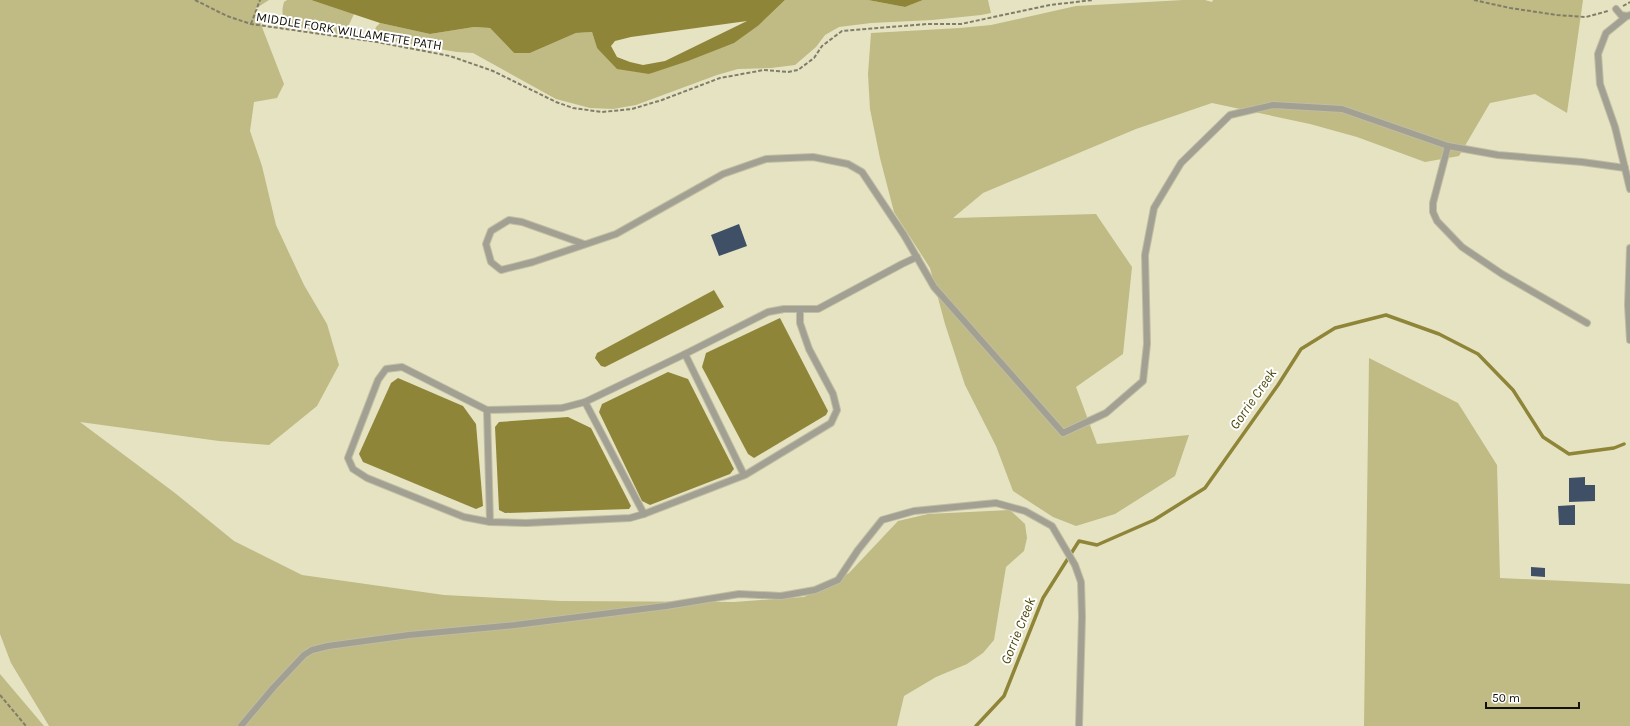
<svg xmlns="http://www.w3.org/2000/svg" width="1630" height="726" viewBox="0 0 1630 726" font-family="Karla,sans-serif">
<rect width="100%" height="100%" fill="#e6e3c3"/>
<g fill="#c0ba84">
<polygon points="0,0 269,0 255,9 284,84 277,98 254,102 250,131 262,166 276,225 304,285 327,324 339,365 317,406 269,445 219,441 80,422 175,493 234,541 302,575 444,595 561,601 734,602 804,597 849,573 898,521 928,514 1010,510 1025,524 1027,538 1024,551 1006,567 994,640 983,653 967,664 936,677 904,696 897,726 49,726 11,663 0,634"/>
<path d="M287,0H311L354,14L344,35L289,26C282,17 281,13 284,2Z"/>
<polygon points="785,0 868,0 905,7 923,0 988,0 991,13 981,15 932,20 871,23 839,27 825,35 816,47 795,65 771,68 738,69 717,75 636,105 613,109 590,108 556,99 473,53 457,52 375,38 373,36 376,27 380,23 430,34 474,27 490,28 514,53 530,53 576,33 592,32 597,48 649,74 759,25"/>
<polygon points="1183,0 1205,0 1212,2 1213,0 1583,0 1567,113 1535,94 1490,103 1459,156 1425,162 1357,137 1310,124 1212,103 1136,129 983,193 953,218 1096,214 1132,267 1123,354 1076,387 1097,444 1189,435 1175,476 1115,514 1076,526 1053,517 1013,491 996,446 965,385 945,324 930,268 894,212 880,158 870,109 868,74 871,33 960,28 991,25 1076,6"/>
<polygon points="1369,358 1458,403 1497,465 1500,578 1630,584 1630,726 1364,726"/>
<polygon points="0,674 44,726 0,726"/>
</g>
<g fill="#8f8538" fill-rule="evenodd">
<path d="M311,0H785L759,25L734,43L688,61L649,74L617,69L597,48L592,32L576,33L530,53H514L490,28L474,27L430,34L380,23ZM747,21L665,61L643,65L630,62L617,57L611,46L615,41L631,37Z"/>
<polygon points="868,0 923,0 905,7"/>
<polygon points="714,290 724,307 605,367 601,366 595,358 597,353"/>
<polygon points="780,318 828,411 826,415 754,458 748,454 702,367 706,353"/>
<polygon points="668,372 688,379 734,469 730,474 650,505 642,501 599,412 602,404"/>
<polygon points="398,378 463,406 476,424 483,506 476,509 363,462 359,454 391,383"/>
<polygon points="568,417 591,428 631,506 629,509 505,513 499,510 495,427 499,422"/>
</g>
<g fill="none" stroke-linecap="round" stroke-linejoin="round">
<polyline stroke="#8f8538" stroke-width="3.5" points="976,726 1004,696 1043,598 1079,541 1097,545 1154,520 1205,488 1278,385 1301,349 1335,328 1386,315 1439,334 1478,354 1513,390 1543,437 1569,454 1614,448 1624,444"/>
</g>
<g fill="#3f4f65">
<polygon points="739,224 747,246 719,256 711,235"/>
<polygon points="1585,477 1585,485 1595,485 1595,501 1569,502 1569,478"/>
<polygon points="1575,505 1575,525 1559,525 1558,506"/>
<polygon points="1531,567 1545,568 1545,577 1531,576"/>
</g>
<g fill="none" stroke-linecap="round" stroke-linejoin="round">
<defs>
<g id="lane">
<polyline points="1616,9 1621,15 1627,16"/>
<polyline points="1630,15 1627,16 1606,33 1598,54 1600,84 1615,127 1630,189"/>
<polyline points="1448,146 1433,203 1433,212 1437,221 1462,247 1502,274 1587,323"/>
<polyline points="584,244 522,222 509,220 491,231 486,244 491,262 501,270 533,262 616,234 723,174 766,159 813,157 848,164 862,172 904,235 934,287 1063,433 1106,413 1143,381 1147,344 1145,255 1154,208 1181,163 1230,115 1273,105 1342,109 1448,146 1498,155 1582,162 1625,168"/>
<polyline points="1630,248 1628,305 1630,340"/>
<polyline points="800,309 800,323 809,349 833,394 837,410 831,423 745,475 644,514 630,518 526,523 490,522 464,517 367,478 353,469 348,458 378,380 386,369 402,367 487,410 562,408 585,402 685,354 768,312 784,309 818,309 902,264 917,257"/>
<polyline points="685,354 744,475"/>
<polyline points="585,402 644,514"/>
<polyline points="487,410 490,522"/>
<polyline points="241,726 273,688 304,655 312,650 328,646 409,635 515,625 666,606 739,594 781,596 815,590 838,580 858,550 882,520 914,511 996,503 1025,511 1052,526 1075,565 1081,582 1082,617 1079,726"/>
</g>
</defs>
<use href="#lane" stroke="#c0bda1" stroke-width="8"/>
<g stroke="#807d68" stroke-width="2" stroke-dasharray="4 2" stroke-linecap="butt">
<polyline points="195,0 227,16 251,24 377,42 450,56 493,71 556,102 573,108 602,112 632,109 662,100 720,78 764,70 788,72 798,70 814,58 822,46 842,31 927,24 961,24 1050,5 1093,0"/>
<polyline points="1474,0 1510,8 1557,15 1586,17 1608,11"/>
<polyline points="1623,6 1630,2"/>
<polyline points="251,24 260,0"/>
<polyline points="0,695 26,726"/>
</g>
<use href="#lane" stroke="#a1a093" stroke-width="6"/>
</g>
<g text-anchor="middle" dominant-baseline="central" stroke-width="4" stroke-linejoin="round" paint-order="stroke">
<g font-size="13" fill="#131207" stroke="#fff">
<text transform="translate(349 31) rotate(9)">MIDDLE FORK WILLAMETTE PATH</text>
</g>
<g font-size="14" font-style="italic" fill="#4f480b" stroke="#fff">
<text transform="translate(1253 399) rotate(-55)">Gorrie Creek</text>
<text transform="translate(1018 631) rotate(-68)">Gorrie Creek</text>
</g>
</g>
<path d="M1486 702v6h93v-6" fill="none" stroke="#131207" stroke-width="2"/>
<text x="1492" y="702" font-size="12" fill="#131207" stroke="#ffffff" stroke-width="3" paint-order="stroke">50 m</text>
</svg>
